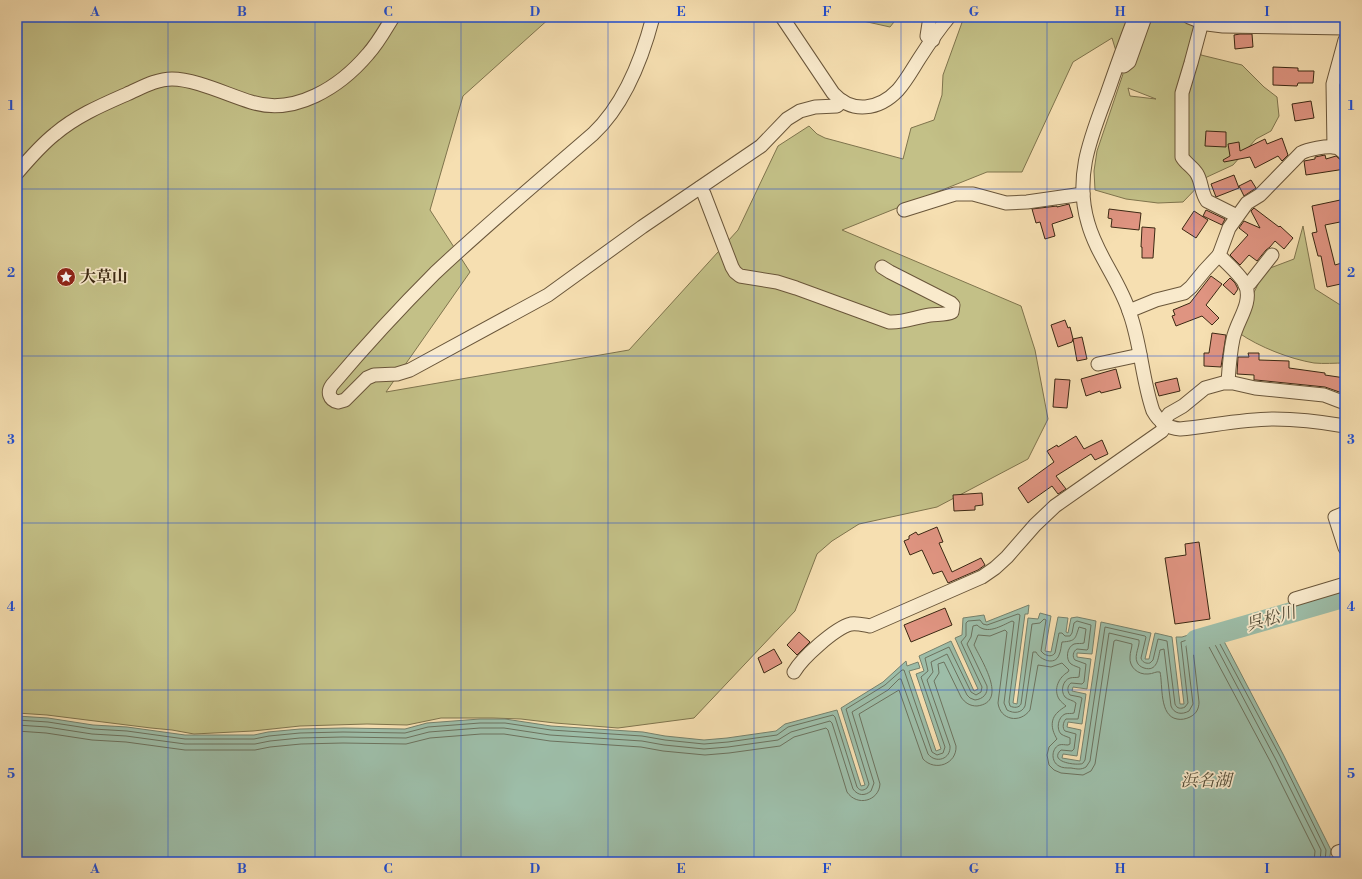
<svg xmlns="http://www.w3.org/2000/svg" width="1362" height="879" viewBox="0 0 1362 879" font-family="'Libre Bodoni','Noto Serif JP',serif">
<rect width="100%" height="100%" fill="#f6dfb1"/>
<filter id="stains"><feTurbulence type="fractalNoise" baseFrequency=".005" numOctaves="4"/><feColorMatrix values="0 0 0 0 .2 0 0 0 0 .09 0 0 0 0 .02 0 0 0 .5 -.17"/></filter>
<radialGradient id="worn" r=".72"><stop offset=".6" stop-color="#630" stop-opacity="0"/><stop offset="1" stop-color="#630" stop-opacity=".3"/></radialGradient>
<g fill="#c3c087" stroke="#7f744d" fill-rule="evenodd">
<path d="M17,17H551L463,96L430,210L470,272L386,392L629,350L738,230L778,146L809,126L817,134L825,138L903,159L911,128L934,120L942,95L943,75L964,17H1197L1201,55L1242,65L1264,87L1277,97L1279,116L1271,131L1256,139L1233,165L1207,177L1183,202L1158,203L1126,199L1095,190L1094,171L1097,151L1123,74L1112,38L1073,62L1022,172H987L842,230L1021,306L1035,350L1048,419L1028,459L937,507L859,524L832,541L817,554L795,611L694,718L618,728L555,723L521,719L493,718H441L407,725L367,724L300,726L253,731L194,734L172,730L151,728L47,715L17,713ZM1128,88L1156,99L1130,96Z"/>
<polygon points="860,17 898,17 890,27 863,21"/>
<path d="M1303,226L1315,289L1345,308V363C1335,363 1324,364 1314,363C1290,359 1259,347 1239,333L1238,325L1265,270L1294,259Z"/>
</g>
<polygon fill="#9dbda8" stroke="#76816c" points="1029,605 1028,614 1025,614 1013,703 1017,704 1028,618 1038,619 1040,613 1051,616 1045,651 1051,652 1058,617 1068,618 1066,632 1068,633 1071,618 1077,617 1096,621 1092,654 1077,653 1077,657 1091,659 1087,689 1073,687 1072,691 1086,694 1082,724 1068,722 1067,727 1081,730 1077,756 1063,754 1062,758 1080,761 1101,622 1151,633 1145,659 1149,659 1155,633 1172,637 1180,704 1184,704 1176,637 1182,637 1216,626 1283,754 1331,850 1329,862 17,862 17,716 48,718 93,725 127,727 185,735 254,735 268,732 300,729 344,728 405,729 427,723 480,719 505,719 551,726 643,732 665,736 704,740 727,738 776,731 785,724 837,710 861,786 865,785 841,708 883,682 906,661 907,666 918,662 920,668 909,671 936,751 941,749 916,674 924,671 919,656 951,641 974,691 978,689 955,638 962,635 963,618 984,615 986,622"/>
<g fill="none" stroke-linecap="round" stroke-linejoin="round">
<g stroke="#6c725e" stroke-width="1">
<path d="M17,720L48,722L93,729L127,731L185,739H254L269,736L300,733L343,732L405,733L428,727L480,723H505L551,730L642,736L665,740L704,744L728,742L777,735L788,727L833,715L835,717L857,787C860,791 863,791 867,788L869,784L846,709L885,685L902,670H904L932,752L937,755L943,753L945,747L921,677L928,671L925,658L949,647L971,692L976,695L981,692L982,687L961,642L966,636V623L968,621L980,620L983,624L987,625L1018,614L1020,615L1009,702L1010,706C1014,708 1019,708 1021,704L1032,624L1040,623L1044,619L1046,620L1041,651L1044,654C1048,656 1052,657 1055,653L1059,633H1062L1065,636H1070L1072,633L1074,623L1077,621L1091,625L1088,649L1087,650L1077,649C1073,651 1072,657 1075,660L1086,664L1084,682L1082,684L1071,683C1067,686 1067,691 1070,695L1080,697L1082,698L1078,719H1066C1063,722 1062,728 1065,731L1076,734L1074,749L1072,751L1061,750C1049,761 1072,765 1080,764C1083,764 1083,763 1085,760L1105,627L1145,636L1146,637L1141,658C1142,662 1146,664 1150,663L1153,660L1158,639L1167,641L1175,704C1177,709 1181,709 1185,707L1188,703L1181,642L1213,631L1280,756L1326,850L1325,862"/>
<path d="M17,725L47,727L92,734L126,736L185,744H255L270,741L300,738L343,737L406,738L429,732L480,728H504L550,735L642,741L664,745L704,749L728,747L778,740L791,732L830,721L832,723L853,789C858,796 865,796 871,791L874,783L852,712L888,690L899,679H901L928,754C936,764 951,759 950,746L927,680L933,672L931,662L947,654L967,695L970,698L975,700C983,699 988,694 987,686L967,644L971,637L973,626L977,625C987,635 1001,626 1012,621L1014,622L1004,703L1007,710C1014,714 1022,713 1025,706L1033,652H1036C1040,660 1055,666 1059,655C1061,651 1061,646 1062,642C1076,641 1075,639 1079,627L1086,629L1084,643C1081,644 1078,643 1074,644C1067,647 1065,659 1071,664C1074,666 1078,667 1080,668L1079,677C1076,678 1074,677 1070,678C1063,680 1060,691 1065,697C1068,700 1073,700 1076,703L1074,713C1071,714 1068,713 1065,714C1058,717 1056,729 1061,734C1064,736 1068,737 1070,738V744L1068,745C1065,745 1062,744 1059,745C1051,749 1051,762 1059,766C1062,768 1067,768 1071,768C1077,769 1081,770 1086,767L1090,761L1109,633L1139,640C1140,646 1134,655 1137,662C1138,665 1141,667 1144,668C1157,672 1158,659 1160,650L1164,649L1171,706C1174,714 1182,715 1189,711L1193,704L1186,646L1211,637L1275,758L1321,850L1320,862"/>
<path d="M17,731L46,733L92,740L126,742L185,750H255L270,747L301,744L343,743L406,744L430,738L481,734H504L550,741L641,747L663,751L705,755L729,753L780,746L794,737L826,728L828,730L847,792C857,807 879,801 880,784L859,714L899,690L923,759C935,772 957,764 956,746L934,681L939,673L938,664L944,662L961,697C965,703 970,706 977,706C1009,702 981,660 974,645L978,635L990,636L1005,630L1007,632L998,703C1000,720 1020,724 1030,710L1038,665L1051,667L1062,663L1069,670L1068,672C1059,677 1053,689 1059,699C1061,702 1064,704 1066,706C1063,708 1060,710 1058,712C1049,720 1052,731 1057,739L1049,747L1047,755L1049,765L1054,770L1061,773L1083,775L1091,771L1095,764L1114,641L1116,640L1132,644C1132,648 1130,652 1130,657C1129,667 1138,675 1148,674C1153,674 1156,671 1160,672C1163,685 1159,716 1177,719C1181,720 1186,719 1190,717C1196,714 1199,709 1199,702L1193,650L1208,645L1270,761L1315,851L1314,862"/>
</g>
<polyline stroke="#9dbda8" stroke-width="21" points="1197,645 1196,640 1345,597"/>
</g>
<g fill="#df9481" stroke="#3b2813">
<polygon points="1240,34 1252,34 1253,47 1235,49 1234,35"/>
<polygon points="1273,67 1298,68 1298,71 1314,71 1313,83 1298,83 1297,86 1273,85"/>
<polygon points="1311,101 1314,118 1295,121 1292,104"/>
<polygon points="1206,131 1226,132 1226,147 1205,146"/>
<polygon points="1282,138 1288,155 1282,161 1278,156 1255,168 1250,157 1224,162 1223,160 1230,156 1228,144 1239,142 1240,151 1265,139 1267,144"/>
<polygon points="1325,155 1326,159 1336,156 1343,162 1345,169 1306,175 1304,161 1315,159 1315,157"/>
<polygon points="1234,175 1239,188 1216,197 1211,184"/>
<polygon points="1251,180 1256,188 1244,196 1239,186"/>
<polygon points="1345,199 1345,221 1325,225 1335,265 1345,262 1345,283 1327,287 1321,256 1318,256 1312,233 1317,232 1312,206"/>
<polygon points="1069,204 1073,217 1052,224 1055,236 1045,239 1040,222 1036,223 1032,209 1057,206 1057,207"/>
<polygon points="1254,208 1279,227 1280,226 1293,238 1284,249 1275,241 1270,247 1266,250 1257,261 1249,255 1240,265 1230,255 1248,235 1239,228 1244,221 1260,228 1251,211"/>
<polygon points="1109,209 1141,213 1139,230 1111,227 1112,219 1108,218"/>
<polygon points="1206,210 1225,219 1222,225 1203,216"/>
<polygon points="1194,211 1208,220 1196,238 1182,229"/>
<polygon points="1142,227 1155,228 1153,258 1142,258 1142,247 1141,247"/>
<polygon points="1211,276 1222,284 1206,305 1219,318 1212,325 1202,316 1176,326 1172,316 1175,315 1173,310 1190,303"/>
<polygon points="1230,278 1235,283 1238,289 1234,295 1223,285"/>
<polygon points="1065,320 1068,328 1070,327 1073,339 1082,337 1087,359 1077,361 1073,339 1072,342 1058,347 1051,325"/>
<polygon points="1212,333 1226,335 1221,367 1204,366 1204,353 1209,353"/>
<polygon points="1248,353 1259,353 1259,360 1289,361 1289,368 1325,373 1325,375 1345,378 1345,394 1325,387 1256,380 1254,380 1254,375 1237,374 1238,357 1249,357"/>
<polygon points="1116,369 1121,388 1101,393 1100,391 1086,396 1081,379"/>
<polygon points="1177,378 1180,391 1159,396 1155,383"/>
<polygon points="1055,379 1070,380 1067,408 1053,407"/>
<polygon points="1076,436 1084,449 1102,440 1108,454 1095,460 1091,454 1056,476 1066,489 1058,494 1052,486 1028,503 1018,488 1054,462 1047,451 1057,445 1058,447"/>
<polygon points="982,493 983,505 975,506 975,510 954,511 953,495"/>
<polygon points="937,527 943,542 939,543 952,572 981,558 985,565 978,570 948,583 942,571 933,574 922,550 910,555 904,541 909,539 909,536 916,532 918,535"/>
<polygon points="1199,542 1210,619 1175,624 1165,558 1186,555 1185,544"/>
<polygon points="945,608 952,625 911,642 904,625"/>
<polygon points="799,632 810,642 797,655 787,645"/>
<polygon points="774,649 782,663 764,673 758,658"/>
</g>
<g fill="none" stroke-linecap="round" stroke-linejoin="round">
<defs>
<g id="street">
<path d="M653,17C642,59 625,104 593,134C540,180 486,225 435,273C399,309 365,346 332,385C327,392 329,400 338,402L345,400L367,378L374,375L397,374L410,370L548,295L642,227L761,146L787,119L800,111L815,107L837,106L842,101"/>
<path d="M782,17L833,93C852,114 879,110 898,90C906,81 912,70 919,59C928,45 938,30 949,17"/>
<polyline points="930,17 927,36 933,40"/>
<path d="M1135,17C1125,43 1116,68 1107,94C1091,137 1074,176 1088,223C1097,256 1120,281 1130,314C1141,345 1142,379 1153,411C1159,422 1167,428 1180,429C1211,426 1243,419 1274,419C1298,419 1322,422 1345,426"/>
<polyline points="1189,17 1207,24 1223,26 1345,28"/>
<path d="M1202,22L1191,63L1182,93V157C1186,164 1193,167 1197,174C1202,182 1201,193 1207,201L1237,216"/>
<polyline points="1118,64 1124,66 1129,62 1145,17"/>
<polyline points="1334,147 1333,84 1345,40"/>
<path d="M17,173C29,159 41,145 55,134C76,116 102,105 127,94C141,88 156,79 172,79C195,79 228,95 251,102C295,116 340,87 368,54C378,43 385,30 393,17"/>
<path d="M700,188L704,194L732,267L735,272L740,276L777,282L796,288L889,322C903,323 916,317 930,315C937,314 946,315 952,312L953,305L951,303L890,272L882,267"/>
<polyline points="904,210 955,194 973,194 1006,203 1027,202 1083,194"/>
<polyline points="1245,285 1250,283 1272,255"/>
<polyline points="1129,311 1156,300 1184,293 1191,287 1205,270 1219,255"/>
<polyline points="1098,364 1140,355"/>
<path d="M1228,382C1229,367 1230,353 1233,339C1237,320 1252,305 1246,286C1242,276 1226,263 1219,255L1229,228L1247,203L1260,195L1301,153C1308,149 1326,146 1334,147C1338,147 1342,151 1345,154"/>
<polyline points="1162,423 1169,414 1183,406 1205,388 1223,383 1233,383 1255,388 1324,395 1345,403"/>
<polyline points="1345,513 1335,517 1345,548"/>
<polyline points="1295,599 1345,584"/>
<path d="M794,672C802,658 835,628 851,624C857,623 864,625 870,626L982,577L995,568L1007,557L1035,525L1055,506L1162,431L1165,425"/>
<polyline points="1338,852 1345,850"/>
</g>
</defs>
<use href="#street" stroke="#6a563a" stroke-width="15"/>
<use href="#street" stroke="#f9eacc" stroke-width="13"/>
</g>
<path fill="none" stroke="#1d4ed8" stroke-width="1" stroke-opacity="0.55" d="M168,17V862M315,17V862M461,17V862M608,17V862M754,17V862M901,17V862M1047,17V862M1194,17V862M17,189H1345M17,356H1345M17,523H1345M17,690H1345"/>
<defs>
<symbol id="sight-disc" viewBox="-11 -11 22 22"><circle r="9.5" fill="#8f2418" stroke="#f9eacc"/><path d="M0-6L1.8-2.2L6-1.7L2.9 1.2L3.7 5.4L0 3.3L-3.7 5.4L-2.9 1.2L-6-1.7L-1.8-2.2Z" fill="#fff"/></symbol>
</defs>
<g fill-rule="evenodd">
<use href="#sight-disc" x="55" y="266" width="22" height="22"/>
</g>
<g text-anchor="middle" dominant-baseline="central" stroke-width="3.5" stroke-linejoin="round" paint-order="stroke">
<g font-size="16" font-weight="bold" fill="#3b2813" stroke="#f9eacc" text-anchor="start">
<text x="80" y="277">大草山</text>
</g>
<g font-size="17" font-style="italic" fill="#544d38" stroke="#f9eacc">
<text transform="translate(1271 619) rotate(-16)">呉松川</text>
<text x="1206" y="781">浜名湖</text>
</g>
</g>
<rect width="1362" height="879" fill="none" stroke="#f6dfb1" stroke-width="44"/>
<rect x="22" y="22" width="1318" height="835" fill="none" stroke="#1d4ed8" stroke-width="1.5"/>
<g font-size="13" text-anchor="middle" font-weight="bold" fill="#1d4ed8">
<text x="95" y="16">A</text>
<text x="242" y="16">B</text>
<text x="388" y="16">C</text>
<text x="535" y="16">D</text>
<text x="681" y="16">E</text>
<text x="827" y="16">F</text>
<text x="974" y="16">G</text>
<text x="1120" y="16">H</text>
<text x="1267" y="16">I</text>
<text x="11" y="110">1</text>
<text x="1351" y="110">1</text>
<text x="11" y="277">2</text>
<text x="1351" y="277">2</text>
<text x="11" y="444">3</text>
<text x="1351" y="444">3</text>
<text x="11" y="611">4</text>
<text x="1351" y="611">4</text>
<text x="11" y="778">5</text>
<text x="1351" y="778">5</text>
<text x="95" y="873">A</text>
<text x="242" y="873">B</text>
<text x="388" y="873">C</text>
<text x="535" y="873">D</text>
<text x="681" y="873">E</text>
<text x="827" y="873">F</text>
<text x="974" y="873">G</text>
<text x="1120" y="873">H</text>
<text x="1267" y="873">I</text>
</g>
<rect width="100%" height="100%" filter="url(#stains)"/>
<rect width="100%" height="100%" fill="url(#worn)"/>
</svg>
